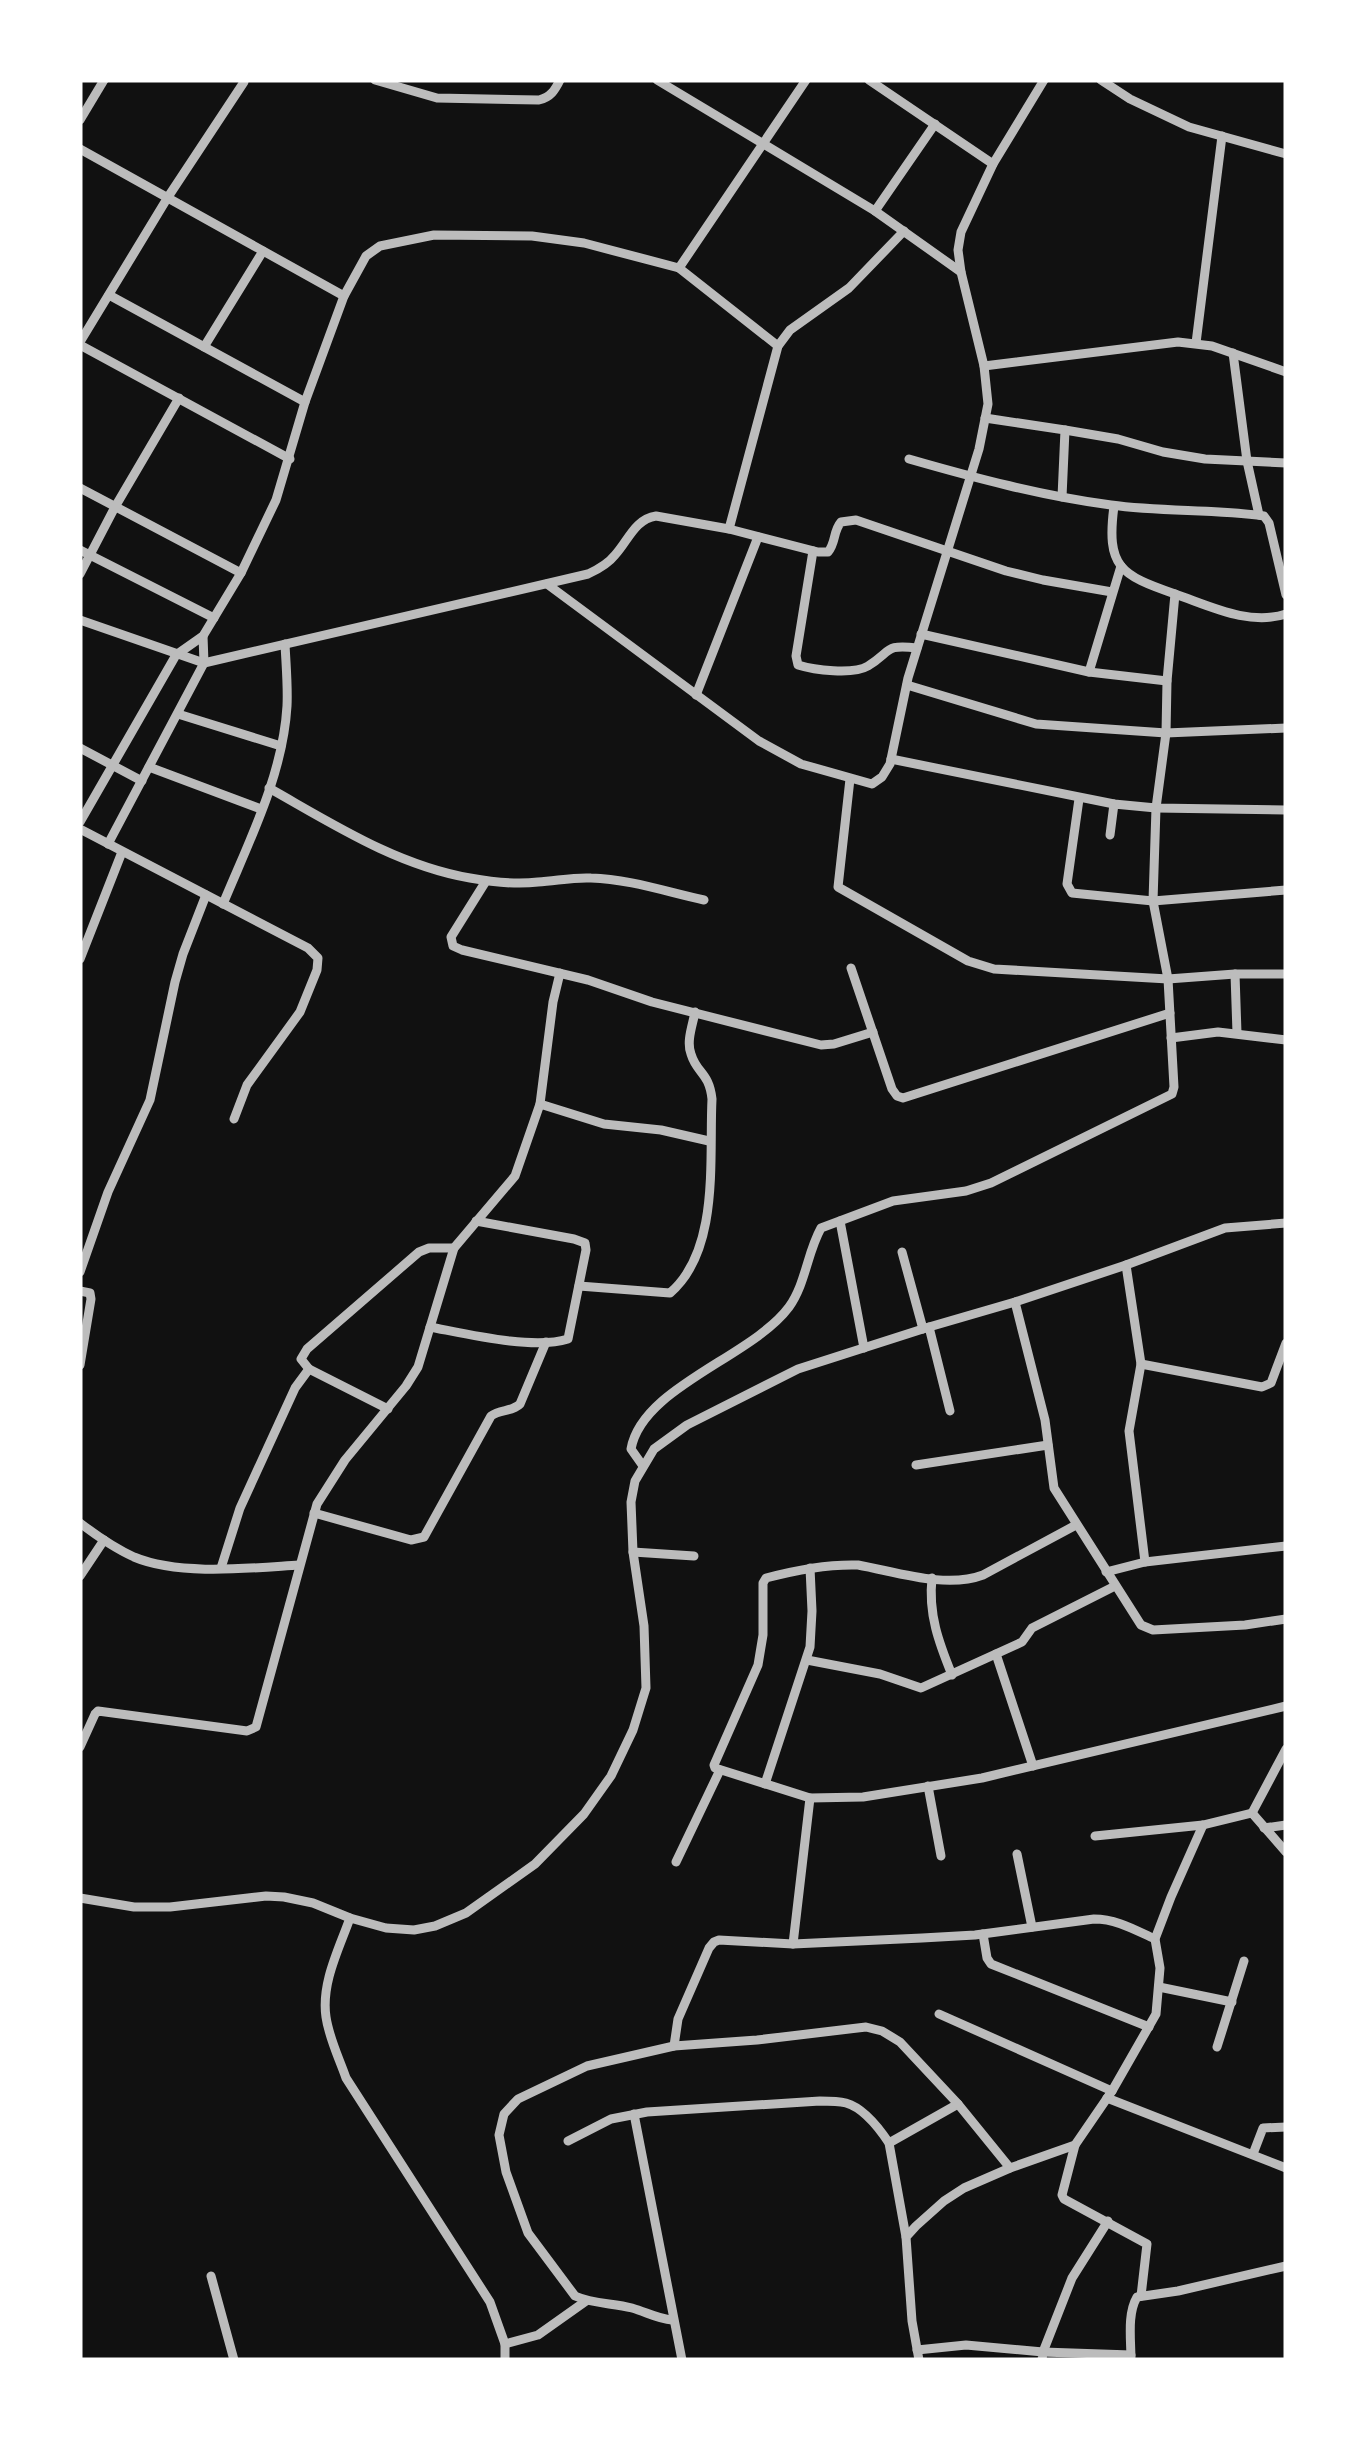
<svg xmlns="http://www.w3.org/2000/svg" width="1366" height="2440" viewBox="0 0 1366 2440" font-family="Helvetica,sans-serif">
<rect width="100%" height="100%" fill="#111"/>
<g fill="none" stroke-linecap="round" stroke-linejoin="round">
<g stroke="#bcbcbc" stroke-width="9">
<path d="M375,80L437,98L539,100C551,97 555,90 560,80"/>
<polyline points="657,80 875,211 961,272"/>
<polyline points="869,80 993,164"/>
<polyline points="1101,80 1130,99 1189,127 1286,154"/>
<polyline points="80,120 104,80"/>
<polyline points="80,149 344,296"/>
<polyline points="875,211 935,124"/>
<polyline points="679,268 778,346"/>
<polyline points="109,295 305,402"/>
<polyline points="80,342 168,197 244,82"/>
<polyline points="1196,343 1222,136"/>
<polyline points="80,345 290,459"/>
<polyline points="204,347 263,251"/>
<polyline points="1233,353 1247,461 1259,515"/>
<polyline points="984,366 1178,342 1212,346 1286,372"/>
<polyline points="985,418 1065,430 1062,497"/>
<polyline points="1065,430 1118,439 1163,452 1205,459 1286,463"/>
<path d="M909,459C975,478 1043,496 1111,505C1162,512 1214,509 1264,516L1269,523L1286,595"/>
<polyline points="80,488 241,573"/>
<path d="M1114,506C1106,567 1120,575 1175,594"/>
<polyline points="729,529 778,346 790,330 849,288 904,231"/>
<polyline points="80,550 214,618"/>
<path d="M813,551L796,656L798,665C814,670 853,675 868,666C892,651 884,644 917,648"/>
<polyline points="80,574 115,507 179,398"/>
<polyline points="547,584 759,741 801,764 872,784 882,777 890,764 908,678 979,449 988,404 984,366 961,272 958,250 961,232 993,164 1044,80"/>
<path d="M80,620L204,663L588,574C599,569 608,564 615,555C628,541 635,519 656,516L729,529L818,552H828C836,543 833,531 841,522L856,520L1006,571L1043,580L1112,592"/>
<polyline points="921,634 1089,672 1167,681"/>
<polyline points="1089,672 1121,566"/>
<polyline points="907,685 1036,724 1166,733 1286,728"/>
<polyline points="696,695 758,537"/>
<polyline points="178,714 281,746"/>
<polyline points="80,748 142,781"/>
<polyline points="891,759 1114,804 1156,808 1286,810"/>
<polyline points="149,767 261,809"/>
<polyline points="850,779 838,887 968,961 994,969 1168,979 1235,974 1286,974"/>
<path d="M269,788C333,824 396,865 470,878C492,882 515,885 538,882C556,881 573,877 591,878C629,879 667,892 704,900"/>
<polyline points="1079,799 1067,884 1072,893 1153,901 1286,890"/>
<polyline points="80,822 176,655 203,636 241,573 276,500 305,402 344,296 366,256 380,246 434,235 532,236 584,243 679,268 806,80"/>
<polyline points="80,829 308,948 318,958 317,970 300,1012 247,1085 234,1119"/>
<polyline points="1110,835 1114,804"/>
<polyline points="108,844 204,663 203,636"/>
<polyline points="486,881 451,937 453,946 462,950 588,980 652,1002 821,1045 834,1044 873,1032"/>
<path d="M223,904C249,841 283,775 287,706C288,686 286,665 285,644"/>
<polyline points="80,959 122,852"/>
<polyline points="851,968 892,1089 897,1096 903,1098 1170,1013"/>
<polyline points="1235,974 1237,1033"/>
<polyline points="1171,1038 1218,1032 1286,1040"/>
<polyline points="540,1104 604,1124 661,1130 709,1141"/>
<polyline points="840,1221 864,1348"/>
<polyline points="902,1252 923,1329"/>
<polyline points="1126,1265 1141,1364 1129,1431 1145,1562"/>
<polyline points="80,1272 108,1192 150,1100 175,982 183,954 206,895"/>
<path d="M579,1286L670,1293C720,1250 709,1159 712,1099C709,1072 697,1074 691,1054C686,1041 693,1024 695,1012"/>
<polyline points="80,1291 90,1293 91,1299 80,1365"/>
<polyline points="1015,1302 1045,1420 1054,1488 1141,1625 1153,1630 1245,1625 1286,1619"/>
<path d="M430,1327C467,1334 533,1350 568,1339L586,1250L585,1243L574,1239L476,1221"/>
<polyline points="929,1327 950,1411"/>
<polyline points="1141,1364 1262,1387 1271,1383 1286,1343"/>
<polyline points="309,1369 301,1359 307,1349 419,1252 429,1248 454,1248"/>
<polyline points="916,1465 1048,1445"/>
<path d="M643,1466L631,1449C642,1387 752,1357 789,1307C806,1283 807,1253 821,1228L893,1201L966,1191L991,1183L1172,1094L1174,1087L1168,979L1153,901L1156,808L1166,733L1167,681L1175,594C1210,606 1249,626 1286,614"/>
<path d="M314,1513L411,1540L424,1537L491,1416C500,1409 512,1412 520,1404L546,1342"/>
<path d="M80,1523C97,1536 114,1548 134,1557C179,1576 251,1568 299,1565"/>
<path d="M1076,1525L983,1575C946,1589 897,1572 858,1565C827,1564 796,1570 766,1578L763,1583V1635L758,1665L714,1765L715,1768L810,1798L863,1797L982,1778L1286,1706"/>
<polyline points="633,1552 694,1556"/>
<polyline points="221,1568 240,1508 295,1388 309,1369 388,1409"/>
<polyline points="1106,1572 1145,1562 1286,1546"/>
<polyline points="80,1576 104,1540"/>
<path d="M932,1578C928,1614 939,1643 952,1675"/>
<polyline points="996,1654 1033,1766"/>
<polyline points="807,1660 880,1674 921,1688 1022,1642 1032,1628 1115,1586"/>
<polyline points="80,1747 95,1714 98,1711 247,1731 256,1727 317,1504 345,1460 406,1386 418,1367 454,1248 515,1176 540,1104 553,1002 560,973"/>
<polyline points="765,1784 810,1647 812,1611 810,1568"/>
<polyline points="928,1786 941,1856"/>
<polyline points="1252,1813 1286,1749"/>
<polyline points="1264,1828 1286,1825"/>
<polyline points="1095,1836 1203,1825 1252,1813 1286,1852"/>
<polyline points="1017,1854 1032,1927"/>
<polyline points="676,1862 720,1770"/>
<polyline points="80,1898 134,1907 170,1907 266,1896 284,1897 313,1903 350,1918 386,1928 414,1930 435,1926 466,1913 535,1864 584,1814 611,1776 633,1730 646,1688 644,1626 633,1552 631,1502 635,1481 654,1449 687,1425 798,1369 929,1327 1015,1302 1126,1265 1225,1228 1286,1223"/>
<path d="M350,1918C339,1949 321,1983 326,2017C329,2038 339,2058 346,2078L490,2302L505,2344V2360"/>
<polyline points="983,1934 987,1958 991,1964 1149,2027"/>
<polyline points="793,1944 810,1798"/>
<polyline points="1159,1987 1232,2002"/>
<polyline points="939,2014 1112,2091"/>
<path d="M674,2046L678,2019L709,1948L714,1942L719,1940L793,1944L922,1938L975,1935L1094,1919C1117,1919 1135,1930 1155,1939"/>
<polyline points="1217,2047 1244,1961"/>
<polyline points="1107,2098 1286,2168"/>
<polyline points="634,2114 682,2360"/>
<path d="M568,2141L611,2119L647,2112L820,2101C828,2101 838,2101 846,2103C864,2108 879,2128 889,2143L906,2237"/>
<polyline points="889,2143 958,2104"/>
<polyline points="1075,2145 1062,2195 1064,2199 1147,2244 1141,2296"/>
<polyline points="1253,2154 1263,2128 1286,2127"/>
<polyline points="1108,2221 1072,2278 1043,2352 1131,2355"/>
<polyline points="211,2276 234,2360"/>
<path d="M672,2320C658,2319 646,2312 632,2308C613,2303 593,2304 575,2296L528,2233L506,2172L499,2135L504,2114L518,2099L587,2066L674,2046L757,2040L866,2027L882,2031L900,2042L958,2104L1010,2168"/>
<polyline points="505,2344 538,2335 586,2301"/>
<polyline points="917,2350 966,2345 1043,2352 1042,2360"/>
<polyline points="919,2360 912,2321 906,2237 916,2226 944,2201 964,2188 1010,2168 1075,2145 1112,2091 1156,2014 1160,1968 1155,1939 1171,1897 1203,1825"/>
<path d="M1131,2360C1131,2340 1127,2314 1137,2297L1178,2291L1286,2266"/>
</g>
</g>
<rect width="1366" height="2440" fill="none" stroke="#ffffff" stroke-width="165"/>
</svg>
